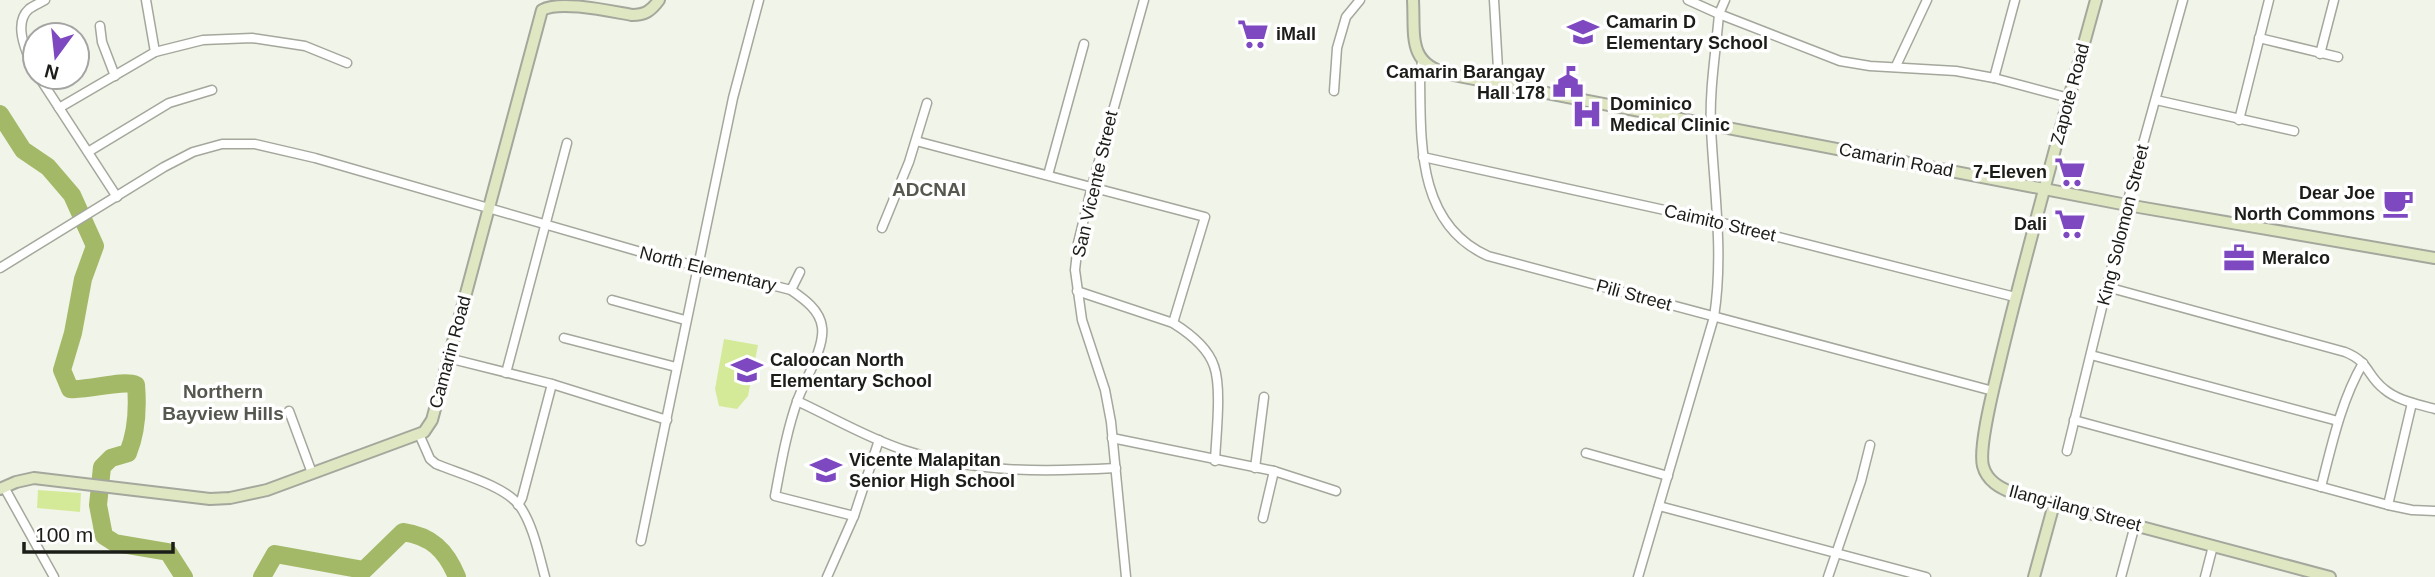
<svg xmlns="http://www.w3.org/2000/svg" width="2435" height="577" viewBox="0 0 2435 577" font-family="Arial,sans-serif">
<rect width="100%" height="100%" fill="#f1f5e9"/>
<g fill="#d5ea99">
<polygon points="724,339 758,345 748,396 737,409 719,406 715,389"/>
<polygon points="38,490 81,493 80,512 37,508"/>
</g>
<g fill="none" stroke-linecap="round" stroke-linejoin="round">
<g stroke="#a4b968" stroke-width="18">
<path d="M0,114L23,150L48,167L72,195L95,246L83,279L73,333L62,370L70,389C89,391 122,379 136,385C138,409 137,431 128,453L111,458L102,467L98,505L104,536L115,543L168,552L184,577"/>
<path d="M262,577L275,554L364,570L403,532C431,536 446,550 457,577"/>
</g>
<defs>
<g id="street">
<polyline points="146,0 155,52"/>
<polyline points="1494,0 1499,86"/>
<polyline points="1688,0 1719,14 1840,61 1870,66 1956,71 1994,78 2069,98"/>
<polyline points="100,26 102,42 115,76"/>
<polyline points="2259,38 2338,57"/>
<polyline points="2320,54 2334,0"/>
<path d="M1422,62L1420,74C1421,141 1416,224 1488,256L1993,391"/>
<polyline points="1896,66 1927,0"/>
<path d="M35,70C27,55 12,24 29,9C33,6 40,3 45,0"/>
<polyline points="39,77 117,197"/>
<polyline points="1994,78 2015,0"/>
<polyline points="1334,91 1337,48 1346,17 1360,0"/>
<polyline points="2156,100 2294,131"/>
<polyline points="59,108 155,52 203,40 252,38 305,46 347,63"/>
<polyline points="2239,120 2269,0"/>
<polyline points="916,141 1205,217 1173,323"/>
<polyline points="88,152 169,103 212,90"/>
<polyline points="1423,157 1719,222 2015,297"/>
<polyline points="1048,175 1084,44"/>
<polyline points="882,228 909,162 927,103"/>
<path d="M0,268L164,167L193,152L222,144H255L315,158L641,252L791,290C804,299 820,310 822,327C825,347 805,380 798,399C787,429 781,464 775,496L854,516"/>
<path d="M2107,287L2345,352C2370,362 2366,375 2384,389C2398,401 2418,404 2435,409"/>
<polyline points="791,290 800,272"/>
<path d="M1077,291L1173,323C1189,333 1208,348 1214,366C1222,388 1216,436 1215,461"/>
<polyline points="612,300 685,320"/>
<polyline points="564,338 676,367"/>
<polyline points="2091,355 2338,421"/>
<polyline points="448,358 552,384 667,420"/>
<polyline points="506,373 567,143"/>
<path d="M797,401C832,417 867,438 904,450C975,473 1042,472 1116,468"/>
<polyline points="289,411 312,473"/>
<polyline points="2074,420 2388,505 2412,510 2435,511"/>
<path d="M419,434L430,459L436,464C460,474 503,485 519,505C533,524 539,555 545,577"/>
<polyline points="1112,438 1274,471 1336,491"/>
<polyline points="2067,451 2134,176 2183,0"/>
<polyline points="1586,453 1668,476"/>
<polyline points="1255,468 1264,397"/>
<polyline points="4,487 54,577"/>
<path d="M2321,487C2332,444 2341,401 2363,363"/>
<polyline points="518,505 522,498 552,384"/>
<polyline points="2388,505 2412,403"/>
<polyline points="1659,506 1926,577"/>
<polyline points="1263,518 1274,471"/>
<polyline points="641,541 733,98 759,0"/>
<polyline points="827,577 854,516 879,440"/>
<polyline points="1126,577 1111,422 1105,390 1082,320 1075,270 1078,243 1092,186 1144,0"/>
<path d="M1638,577L1714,317C1724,253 1714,191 1711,128C1709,91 1716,51 1719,14L1725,0"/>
<polyline points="1828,577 1861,481 1870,445"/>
<polyline points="2121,577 2135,525"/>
<polyline points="2205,577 2213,546"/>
</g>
<g id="secondary">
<path d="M1413,0C1415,36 1407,63 1448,74L2127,205L2435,258"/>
<path d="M2096,0C2063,120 2029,240 2000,361C1995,383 1978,446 1983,466C1987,481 2000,488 2013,493L2330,577"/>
<path d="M0,489L16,482L34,478L210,499L230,498L267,490L424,432L432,420L542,10C560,0 609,11 632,15C645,15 651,11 659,0"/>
<polyline points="2034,577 2054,504"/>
</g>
</defs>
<use href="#street" stroke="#a4a79c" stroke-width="11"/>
<use href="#secondary" stroke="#a4a79c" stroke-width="14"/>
<use href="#street" stroke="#fff" stroke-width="8"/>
<use href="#secondary" stroke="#dee6c2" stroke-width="10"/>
</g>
<defs>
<symbol id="school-bare" viewBox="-9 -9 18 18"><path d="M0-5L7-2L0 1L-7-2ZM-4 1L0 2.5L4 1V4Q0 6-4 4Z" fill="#7d48c0" stroke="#fff" stroke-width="2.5" paint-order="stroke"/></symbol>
<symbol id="supermarket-bare" viewBox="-9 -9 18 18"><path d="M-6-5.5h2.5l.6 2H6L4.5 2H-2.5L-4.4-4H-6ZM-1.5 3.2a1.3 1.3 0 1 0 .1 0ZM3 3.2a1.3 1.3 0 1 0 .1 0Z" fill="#7d48c0" stroke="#fff" stroke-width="2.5" paint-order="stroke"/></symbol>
<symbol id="civic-bare" viewBox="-9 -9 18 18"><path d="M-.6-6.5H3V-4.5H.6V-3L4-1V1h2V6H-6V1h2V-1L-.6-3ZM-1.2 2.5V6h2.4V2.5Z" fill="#7d48c0" stroke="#fff" stroke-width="2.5" paint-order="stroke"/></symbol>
<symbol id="hospital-bare" viewBox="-9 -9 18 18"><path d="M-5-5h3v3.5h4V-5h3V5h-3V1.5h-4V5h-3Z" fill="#7d48c0" stroke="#fff" stroke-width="2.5" paint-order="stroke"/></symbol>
<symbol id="cafe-bare" viewBox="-9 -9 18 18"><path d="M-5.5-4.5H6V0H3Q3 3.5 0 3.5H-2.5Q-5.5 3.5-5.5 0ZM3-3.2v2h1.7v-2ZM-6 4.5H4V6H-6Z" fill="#7d48c0" stroke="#fff" stroke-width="2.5" paint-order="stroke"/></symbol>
<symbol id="office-bare" viewBox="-9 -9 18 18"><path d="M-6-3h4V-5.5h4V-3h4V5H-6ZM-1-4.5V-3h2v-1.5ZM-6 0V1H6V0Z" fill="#7d48c0" stroke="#fff" stroke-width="2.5" paint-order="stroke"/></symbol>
</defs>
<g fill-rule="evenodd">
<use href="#school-bare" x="1561" y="10" width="44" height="44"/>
<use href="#supermarket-bare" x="1231" y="12" width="44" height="44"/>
<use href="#civic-bare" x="1546" y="60" width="44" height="44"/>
<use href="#hospital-bare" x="1565" y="92" width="44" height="44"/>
<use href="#supermarket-bare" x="2048" y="150" width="44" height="44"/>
<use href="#cafe-bare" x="2376" y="181" width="44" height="44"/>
<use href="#supermarket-bare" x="2048" y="202" width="44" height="44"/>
<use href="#office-bare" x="2217" y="236" width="44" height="44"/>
<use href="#school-bare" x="725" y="348" width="44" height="44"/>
<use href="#school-bare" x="804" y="448" width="44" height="44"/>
</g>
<g text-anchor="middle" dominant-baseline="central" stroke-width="7" stroke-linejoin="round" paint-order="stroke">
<g font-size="18" font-weight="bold" fill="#1b1d18" stroke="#fff" text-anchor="start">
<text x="1606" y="22">Camarin D<tspan x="1606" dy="21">Elementary School</tspan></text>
<text x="1276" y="34">iMall</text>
<text x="1545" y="72" text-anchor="end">Camarin Barangay<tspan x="1545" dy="21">Hall 178</tspan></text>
<text x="1610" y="104">Dominico<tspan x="1610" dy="21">Medical Clinic</tspan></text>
<text x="2047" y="172" text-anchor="end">7-Eleven</text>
<text x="2375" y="193" text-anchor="end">Dear Joe<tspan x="2375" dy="21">North Commons</tspan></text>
<text x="2047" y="224" text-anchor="end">Dali</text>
<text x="2262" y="258">Meralco</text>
<text x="770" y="360">Caloocan North<tspan x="770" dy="21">Elementary School</tspan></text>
<text x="849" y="460">Vicente Malapitan<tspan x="849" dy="21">Senior High School</tspan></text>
</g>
<g font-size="18" fill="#1b1d18" stroke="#fff">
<text transform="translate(2070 94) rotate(-75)">Zapote Road</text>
<text transform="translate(1896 160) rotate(11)">Camarin Road</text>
<text transform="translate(1095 184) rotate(-77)">San Vicente Street</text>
<text transform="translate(1720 223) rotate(13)">Caimito Street</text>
<text transform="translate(2123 225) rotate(-76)">King Solomon Street</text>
<text transform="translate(708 269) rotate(14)">North Elementary</text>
<text transform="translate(1634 295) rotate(15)">Pili Street</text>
<text transform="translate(450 352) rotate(-75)">Camarin Road</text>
<text transform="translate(2075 508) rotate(15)">Ilang-ilang Street</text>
</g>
<g font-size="19" font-weight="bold" fill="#55584e" stroke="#fff">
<text x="929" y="189">ADCNAI</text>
<text x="223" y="391">Northern<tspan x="223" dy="22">Bayview Hills</tspan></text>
</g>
</g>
<g transform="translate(56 56) rotate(195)"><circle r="33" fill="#ffffff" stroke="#a4a5a3" stroke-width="2"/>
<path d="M0-5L12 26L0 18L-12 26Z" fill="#7d48c0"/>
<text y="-10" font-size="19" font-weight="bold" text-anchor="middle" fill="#1b1d18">N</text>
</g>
<path d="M24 542v10h149v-10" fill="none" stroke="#1b1d18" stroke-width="3.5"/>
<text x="35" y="542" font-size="21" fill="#1b1d18" stroke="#ffffff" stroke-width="5" paint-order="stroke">100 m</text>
</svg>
